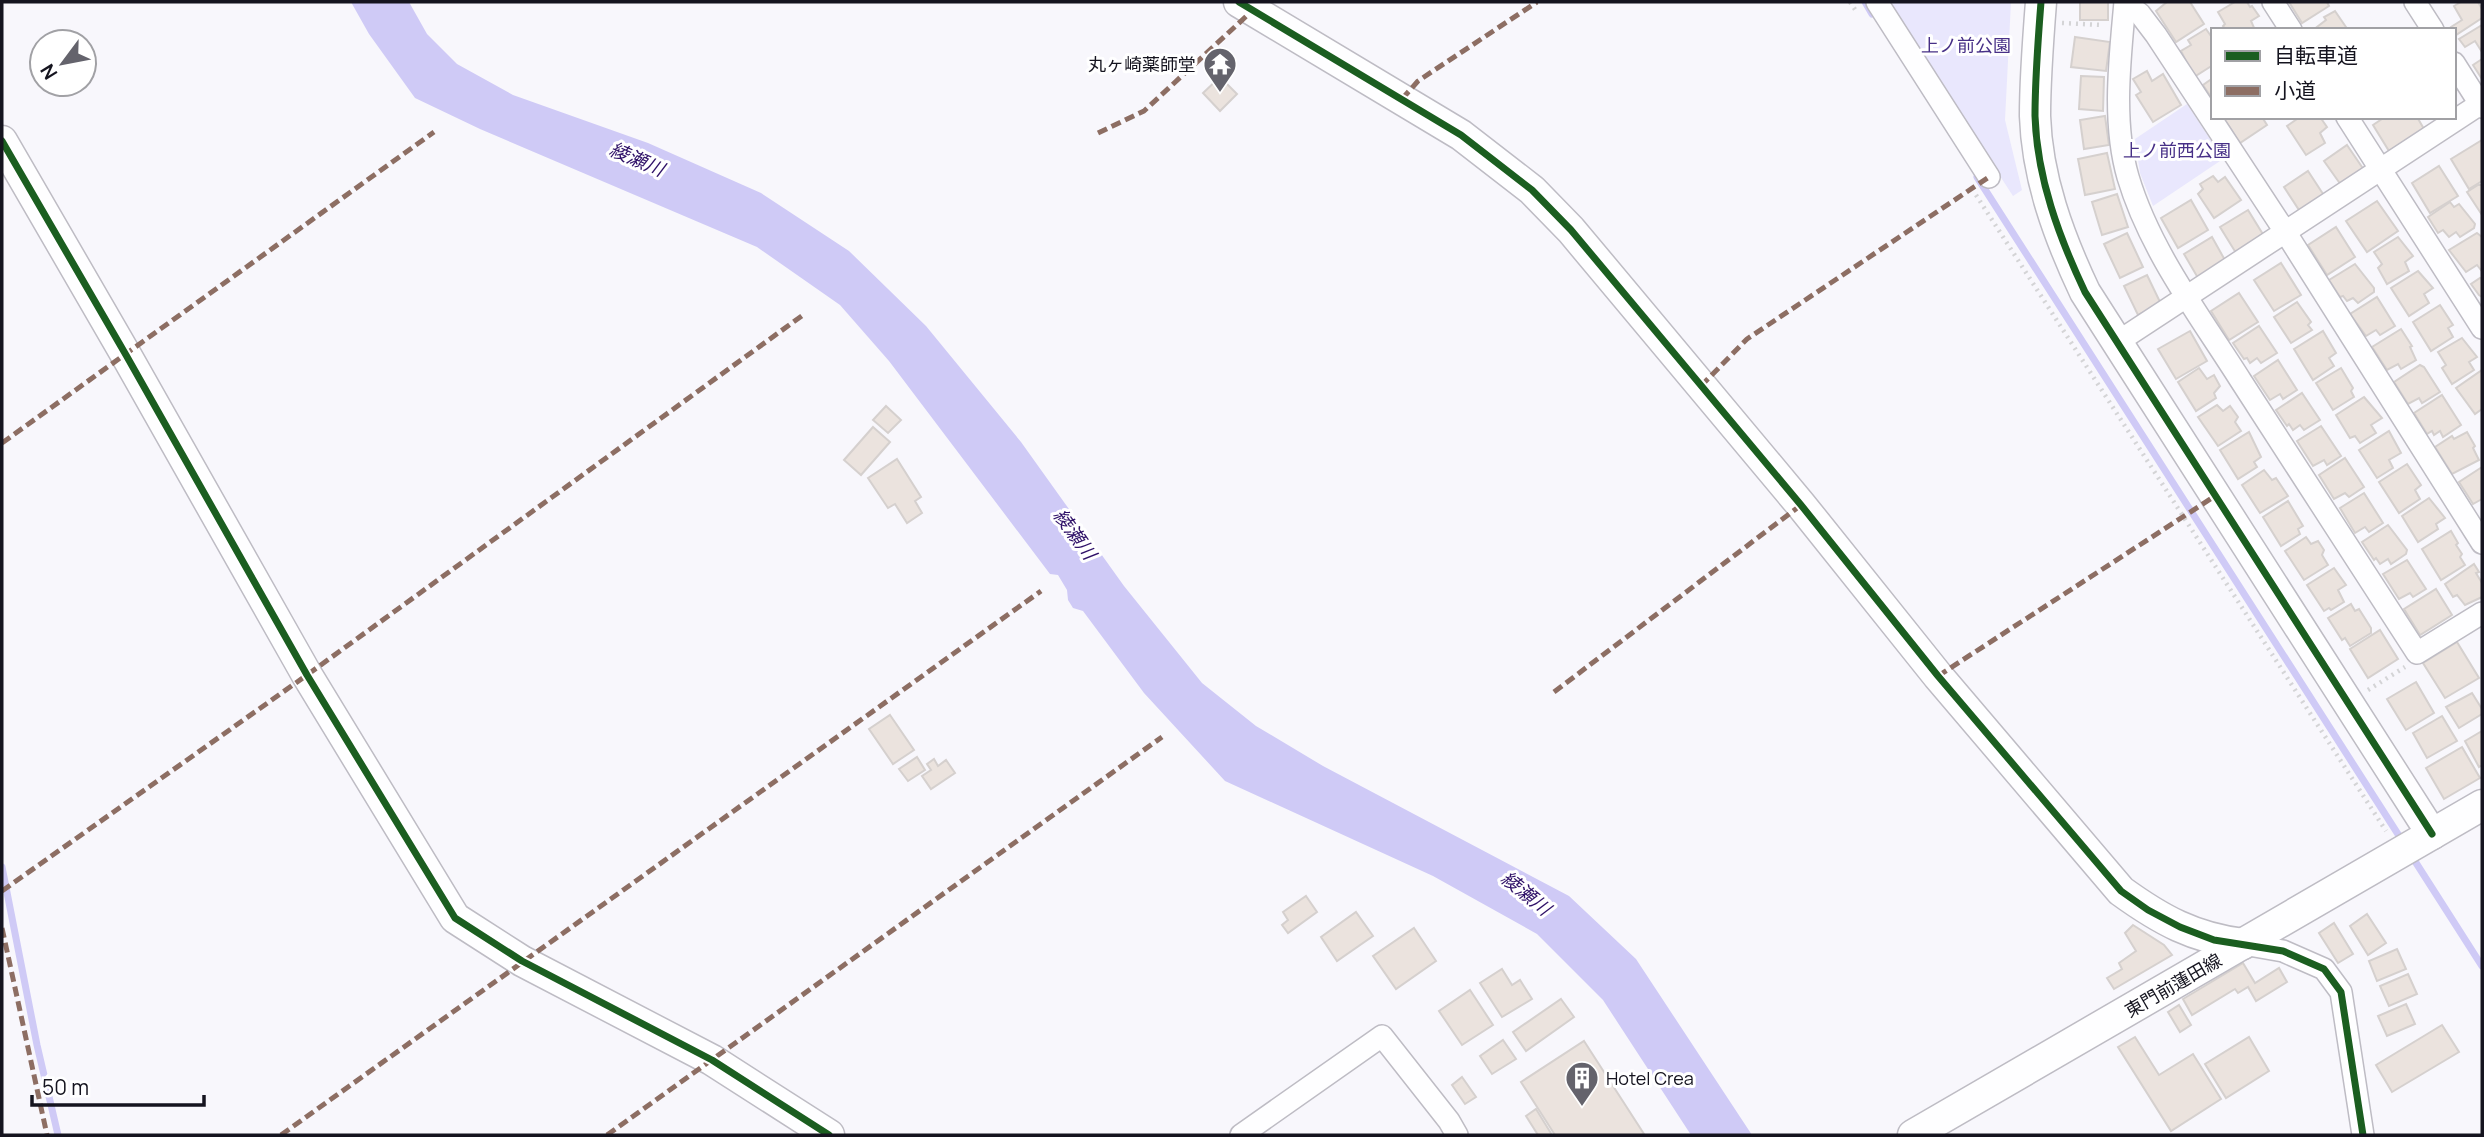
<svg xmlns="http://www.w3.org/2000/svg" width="2484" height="1137" viewBox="0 0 2484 1137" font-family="Manrope,'Noto Sans JP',sans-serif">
<rect width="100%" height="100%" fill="#f8f7fc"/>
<g fill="#e9e7fd">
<polygon points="1887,2 2011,2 2005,120 2022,190 2013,196"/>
<polygon points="2187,104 2223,159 2153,206 2140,173 2135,139"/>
</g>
<polygon fill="#cfcaf6" points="351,2 409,2 427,34 457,64 513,95 648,143 761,193 849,251 926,326 1021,442 1124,586 1202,683 1256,726 1323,766 1569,896 1636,959 1752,1135 1691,1135 1603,1000 1537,934 1433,876 1225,781 1144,693 1083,611 1073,608 1068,600 1067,590 1058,575 1050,574 889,361 840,305 757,247 480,129 415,98 369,34"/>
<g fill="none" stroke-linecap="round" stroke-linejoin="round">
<g stroke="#cfcaf6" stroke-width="7">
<polyline points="1865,2 1872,14"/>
<polyline points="1977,177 2403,842"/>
<polyline points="2411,855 2482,966"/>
<polyline points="2,867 37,1045 58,1135"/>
</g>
</g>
<g fill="#ebe3de" stroke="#d5d0ce" stroke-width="2">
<rect x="2080" y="2" width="28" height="18"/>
<polygon points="2167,2 2190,2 2204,24 2176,42 2156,11"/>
<polygon points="2235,2 2247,2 2250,7 2252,6 2259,16 2251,21 2255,30 2226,30 2223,26 2225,24 2218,12"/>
<polygon points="2289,2 2327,2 2329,6 2302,23"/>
<polygon points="2461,2 2478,2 2482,9 2482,18 2456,35 2451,27 2462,20 2454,6"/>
<polygon points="2335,11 2348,30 2313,30 2326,20 2324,17"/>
<polygon points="2482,25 2482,52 2475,41 2465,47 2459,39"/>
<polygon points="2206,29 2213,39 2213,65 2194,77 2181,51 2191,45 2188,40"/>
<polygon points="2075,37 2110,42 2106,71 2071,67"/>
<polygon points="2482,59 2482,79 2473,65"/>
<polygon points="2147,71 2152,81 2163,74 2181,105 2153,122 2136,95 2141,92 2133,79"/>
<polygon points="2081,76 2104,77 2103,111 2079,109"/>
<polygon points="1220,77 1237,94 1220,111 1203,93"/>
<polygon points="2213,78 2213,100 2203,85"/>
<polygon points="2105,116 2109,145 2084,149 2080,120"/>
<polygon points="2223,117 2262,117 2267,125 2240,143"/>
<polygon points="2300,117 2320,117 2327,127 2320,133 2325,143 2306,155 2287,126"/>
<polygon points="2385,117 2417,117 2424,129 2389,151 2373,125"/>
<polygon points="2482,140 2482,181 2469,189 2451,159"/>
<polygon points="2347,145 2364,170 2341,185 2324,161"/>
<polygon points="2107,153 2115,189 2085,195 2078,159"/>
<polygon points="2439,166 2458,196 2430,213 2412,183"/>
<polygon points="2308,171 2325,197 2301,213 2284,187"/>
<polygon points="2213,176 2218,182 2225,177 2241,200 2214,218 2198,194 2203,189 2200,184"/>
<polygon points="2478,185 2482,185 2482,215 2467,192"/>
<polygon points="2117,194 2128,227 2102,235 2092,202"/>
<polygon points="2191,200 2208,230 2178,248 2161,218"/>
<polygon points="2377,201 2398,231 2367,252 2346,221"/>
<polygon points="2450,202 2454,207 2459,204 2475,224 2474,228 2460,237 2456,232 2449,237 2443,230 2438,233 2428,217"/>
<polygon points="2248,210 2264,236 2236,253 2220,227"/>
<polygon points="2336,227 2355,257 2327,275 2308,245"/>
<polygon points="2127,233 2143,267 2120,278 2104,244"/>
<polygon points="2477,233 2482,237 2482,269 2481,270 2477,265 2466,272 2449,250"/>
<polygon points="2212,237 2226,262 2198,278 2184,254"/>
<polygon points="2398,237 2413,256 2405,262 2409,271 2387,284 2378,268 2382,264 2374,252"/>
<polygon points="2281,263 2301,295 2274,311 2254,280"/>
<polygon points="2355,264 2374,288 2374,292 2358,303 2353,298 2347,301 2343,296 2340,297 2329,280"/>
<polygon points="2418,271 2433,288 2424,294 2429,303 2409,316 2391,288"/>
<polygon points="2147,275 2161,304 2138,315 2124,286"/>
<polygon points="2480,278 2482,279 2482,297 2479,295 2471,284"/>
<polygon points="2239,293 2258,322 2229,340 2211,311"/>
<polygon points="2377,297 2395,326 2380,335 2376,330 2366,336 2350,314"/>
<polygon points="2297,302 2311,322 2308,325 2312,330 2291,343 2274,317"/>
<polygon points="2440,305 2453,325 2448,328 2453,337 2431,351 2413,322"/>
<polygon points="2259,326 2277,353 2261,363 2257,358 2250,363 2247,358 2244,359 2233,343"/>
<polygon points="2401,329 2412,346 2410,347 2416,360 2401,369 2398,364 2387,370 2372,347"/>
<polygon points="2190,331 2207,361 2176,379 2158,349"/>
<polygon points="2323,331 2336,353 2329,358 2334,366 2313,380 2294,349"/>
<polygon points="2462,338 2477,357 2469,362 2474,370 2452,384 2442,368 2446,365 2438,352"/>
<polygon points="2278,360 2297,390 2283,399 2280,394 2270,400 2254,376"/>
<polygon points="2420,365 2424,367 2440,392 2422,403 2419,398 2408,404 2394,382"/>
<polygon points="2199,368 2207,379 2214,375 2220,386 2214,393 2216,398 2196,411 2178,382"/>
<polygon points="2341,368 2353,388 2351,391 2354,397 2333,410 2316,383"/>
<polygon points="2482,370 2482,409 2475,414 2456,388"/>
<polygon points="2302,393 2320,420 2304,430 2300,425 2293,430 2289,424 2287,426 2276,410"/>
<polygon points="2442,395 2461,425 2443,437 2440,431 2434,435 2432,431 2427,434 2414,413"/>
<polygon points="2364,397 2382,418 2371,425 2376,433 2360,443 2355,436 2350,438 2336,415"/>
<polygon points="2217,405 2223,411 2230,406 2238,417 2235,422 2241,431 2218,446 2198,417"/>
<polygon points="886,406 901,420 888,433 873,420"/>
<polygon points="2321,426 2341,456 2327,465 2324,460 2313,466 2297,441"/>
<polygon points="873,427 890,442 861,475 844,460"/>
<polygon points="2389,431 2401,453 2389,460 2393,468 2377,478 2359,450"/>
<polygon points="2249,432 2261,457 2254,462 2257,467 2238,479 2220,450"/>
<polygon points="2467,432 2475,446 2473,448 2479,460 2452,474 2435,447 2452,436 2454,439"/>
<polygon points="2345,458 2364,487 2349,497 2345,493 2334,499 2319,475"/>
<polygon points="897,459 921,497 915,501 922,513 907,523 895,504 888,508 868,478"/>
<polygon points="2407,464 2421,485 2415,490 2420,499 2399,513 2379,482"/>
<polygon points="2482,467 2482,499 2473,504 2459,482"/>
<polygon points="2264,470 2272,480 2276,478 2288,496 2260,513 2242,485"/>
<polygon points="2364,493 2383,523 2369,532 2365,527 2355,533 2340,508"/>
<polygon points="2429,498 2445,518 2436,524 2438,529 2418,542 2402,516"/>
<polygon points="2288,501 2303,526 2298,529 2300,534 2281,546 2263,517"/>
<polygon points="2388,525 2407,550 2406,554 2391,564 2388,559 2380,564 2376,558 2374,560 2362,542"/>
<polygon points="2451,531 2458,543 2456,545 2462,554 2460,557 2465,565 2441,580 2422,549"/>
<polygon points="2306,537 2311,544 2318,541 2324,550 2322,555 2328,565 2304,580 2285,551"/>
<polygon points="2407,560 2426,589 2413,597 2410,593 2399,599 2383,574"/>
<polygon points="2474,564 2479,572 2476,573 2482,583 2482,597 2465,605 2457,595 2453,597 2445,584"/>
<polygon points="2334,568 2346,585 2338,590 2344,602 2331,610 2329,608 2324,611 2307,585"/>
<polygon points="2436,589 2452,615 2420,635 2404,609"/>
<polygon points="2351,604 2355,611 2359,609 2371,628 2371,633 2350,646 2345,638 2342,640 2328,618"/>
<polygon points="2380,630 2398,659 2368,678 2350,649"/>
<polygon points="2457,642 2479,678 2445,698 2423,663"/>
<polygon points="2416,682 2434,713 2406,730 2387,699"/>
<polygon points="2472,693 2482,709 2482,714 2459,728 2446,707"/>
<polygon points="890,715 914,750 893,764 869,729"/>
<polygon points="2442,716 2457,741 2427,758 2413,733"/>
<polygon points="2482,731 2482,765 2479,767 2465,741"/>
<polygon points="2462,747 2480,778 2444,799 2426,768"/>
<polygon points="917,757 925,770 908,781 899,769"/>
<polygon points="934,759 938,766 946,760 955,773 931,789 922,776 931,770 927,764"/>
<polygon points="1306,896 1317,912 1288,933 1282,925 1288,920 1283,912"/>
<polygon points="1356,912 1373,936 1337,961 1321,937"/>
<polygon points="2367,914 2386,943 2368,955 2350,926"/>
<polygon points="2334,923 2353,954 2338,963 2319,933"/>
<polygon points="2133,925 2164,945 2172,955 2114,989 2107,978 2122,969 2119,963 2136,951 2125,933"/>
<polygon points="1414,928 1436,961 1396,989 1373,956"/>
<polygon points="2397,949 2406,969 2377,981 2369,961"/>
<polygon points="2243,963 2255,983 2279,968 2287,982 2256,1001 2248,987 2238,993 2235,989 2192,1015 2183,999"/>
<polygon points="1502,969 1512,985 1520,980 1532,999 1502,1017 1480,983"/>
<polygon points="2408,974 2417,994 2389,1006 2380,986"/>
<polygon points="1470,990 1493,1025 1462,1045 1439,1011"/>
<polygon points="1561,999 1574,1017 1526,1051 1513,1032"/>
<polygon points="2406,1004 2415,1024 2387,1036 2378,1016"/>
<polygon points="2179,1005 2191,1025 2180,1032 2168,1012"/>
<polygon points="2442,1025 2459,1052 2392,1092 2376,1065"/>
<polygon points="2135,1037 2159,1075 2193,1054 2221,1099 2171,1131 2118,1047"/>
<polygon points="2249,1037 2269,1071 2226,1098 2205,1064"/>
<polygon points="1503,1040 1516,1059 1492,1074 1480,1056"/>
<polygon points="1584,1041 1644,1134 1641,1135 1555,1135 1521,1082"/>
<polygon points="1462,1077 1476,1097 1465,1104 1452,1085"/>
<polygon points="1536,1109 1552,1135 1538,1135 1526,1116"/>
</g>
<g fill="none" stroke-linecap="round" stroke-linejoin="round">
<defs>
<g id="street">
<polyline points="1877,2 1989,177"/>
<path d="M2125,2C2120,58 2112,122 2128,177C2150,251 2200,316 2241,381C2300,472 2358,562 2417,653L2482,613"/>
<polyline points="2125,2 2140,14 2156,35 2286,233 2482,543"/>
<polyline points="2273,2 2291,30"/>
<polyline points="2415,2 2433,30"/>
<polyline points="2454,63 2480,104 2482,103"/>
<polyline points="2347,117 2482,328"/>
<polyline points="2116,343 2480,104 2482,107"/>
<polyline points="2243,944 2283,951 2324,969 2341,992 2363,1135"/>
<polyline points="1241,1135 1382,1036 1449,1121 1457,1135"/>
</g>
<g id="secondary">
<path d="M1239,2L1461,135L1532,190L1571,230L1801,505L1938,676L2121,891C2161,920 2194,938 2243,944"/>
<path d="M2041,2C2038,40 2035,78 2035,116C2037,178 2059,237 2085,292L2432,834"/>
<polyline points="2,141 126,355 307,675 455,918 522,961 712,1060 829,1135"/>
<polyline points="1913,1135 2482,805"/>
</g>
</defs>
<use href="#street" stroke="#bebcc4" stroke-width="24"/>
<use href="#secondary" stroke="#bebcc4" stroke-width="33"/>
<g stroke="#d4d4d6" stroke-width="4.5" stroke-dasharray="2 5" stroke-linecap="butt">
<polyline points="1850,2 1856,11"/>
<polyline points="2062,23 2102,25"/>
<polyline points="1976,195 2386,831"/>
<polyline points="2368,690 2405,667"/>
</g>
<use href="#street" stroke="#fefeff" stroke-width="21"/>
<use href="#secondary" stroke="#fefeff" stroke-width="30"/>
<g stroke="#8d6e63" stroke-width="5" stroke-dasharray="10 5" stroke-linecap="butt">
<polyline points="1402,99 1418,81 1537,2"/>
<polyline points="1098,133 1144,111 1253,10"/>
<polyline points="1701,386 1747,339 1989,177"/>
<polyline points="2,443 434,132"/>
<polyline points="1938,676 2215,496"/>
<polyline points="1554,692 1801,505"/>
<polyline points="2,891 307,675 803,315"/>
<polyline points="2,928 47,1135"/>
<polyline points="281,1135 1041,591"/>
<polyline points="607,1135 1162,737"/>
</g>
<defs>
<g id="cycleway">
<polyline points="1239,2 1461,135 1532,190 1571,230 1801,505 1938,676 2121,891 2148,910 2180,927 2214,940 2283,951 2324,969 2341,992 2363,1135"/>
<path d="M2041,2C2038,40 2035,78 2035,116C2037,178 2059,237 2085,292L2432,834"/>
<polyline points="2,141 126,355 307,675 455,918 522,961 712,1060 829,1135"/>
</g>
</defs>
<use href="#cycleway" stroke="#fff" stroke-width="11"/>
<use href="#cycleway" stroke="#1b5e20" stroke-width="7"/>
</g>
<defs>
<symbol id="temple-pin" viewBox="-11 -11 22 30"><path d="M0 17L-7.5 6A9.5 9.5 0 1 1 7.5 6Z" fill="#64636c" stroke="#fff"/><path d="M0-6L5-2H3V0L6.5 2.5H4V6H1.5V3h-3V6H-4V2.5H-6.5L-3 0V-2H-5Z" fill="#fff"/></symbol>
<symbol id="building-pin" viewBox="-11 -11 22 30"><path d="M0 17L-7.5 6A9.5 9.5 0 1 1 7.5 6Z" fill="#64636c" stroke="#fff"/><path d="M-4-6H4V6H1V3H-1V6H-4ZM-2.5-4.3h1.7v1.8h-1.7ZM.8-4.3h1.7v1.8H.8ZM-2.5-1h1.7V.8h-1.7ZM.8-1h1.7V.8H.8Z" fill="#fff"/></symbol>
</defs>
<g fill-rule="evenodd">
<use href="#temple-pin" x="1201" y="45" width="38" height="52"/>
<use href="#building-pin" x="1563" y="1059" width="38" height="52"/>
</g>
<g text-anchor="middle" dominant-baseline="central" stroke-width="6" stroke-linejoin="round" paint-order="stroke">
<g font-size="18" fill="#473087" stroke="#fff">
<text x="1966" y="45">上ノ前公園</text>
<text x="2177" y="150">上ノ前西公園</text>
</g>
<g font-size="18" fill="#15141f" stroke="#fff" text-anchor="end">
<text x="1196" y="64">丸ヶ崎薬師堂</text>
<text x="1606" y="1078" text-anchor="start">Hotel Crea</text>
</g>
<g font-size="18" fill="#15141f" stroke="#fff">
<text transform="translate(2173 985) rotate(-30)">東門前蓮田線</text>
</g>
<g font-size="19" font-style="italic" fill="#2e1067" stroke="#fff">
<text transform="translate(637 159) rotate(23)">綾瀬川</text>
<text transform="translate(1075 534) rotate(54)">綾瀬川</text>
<text transform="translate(1526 893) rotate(39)">綾瀬川</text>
</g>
</g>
<rect width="2484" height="1137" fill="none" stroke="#15141f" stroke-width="7"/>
<rect x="2211" y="28" width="245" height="91" fill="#ffffff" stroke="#a1a1a5" stroke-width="2"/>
<rect x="2225" y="51" width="35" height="10" fill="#1b5e20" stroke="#a1a1a5" stroke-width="2"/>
<text x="2274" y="63" font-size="21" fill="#15141f">自転車道</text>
<rect x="2225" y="86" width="35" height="10" fill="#8d6e63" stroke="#a1a1a5" stroke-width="2"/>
<text x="2274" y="98" font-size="21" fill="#15141f">小道</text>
<g transform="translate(63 63) rotate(238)"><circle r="33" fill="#ffffff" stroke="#a1a1a5" stroke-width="2"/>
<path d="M0-5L12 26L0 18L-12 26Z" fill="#64636c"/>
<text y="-10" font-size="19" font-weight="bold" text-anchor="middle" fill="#15141f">N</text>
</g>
<path d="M32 1095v10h172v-10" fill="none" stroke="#15141f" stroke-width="3.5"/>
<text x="42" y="1095" font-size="21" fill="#15141f" stroke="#ffffff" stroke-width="5" paint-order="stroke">50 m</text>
</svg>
